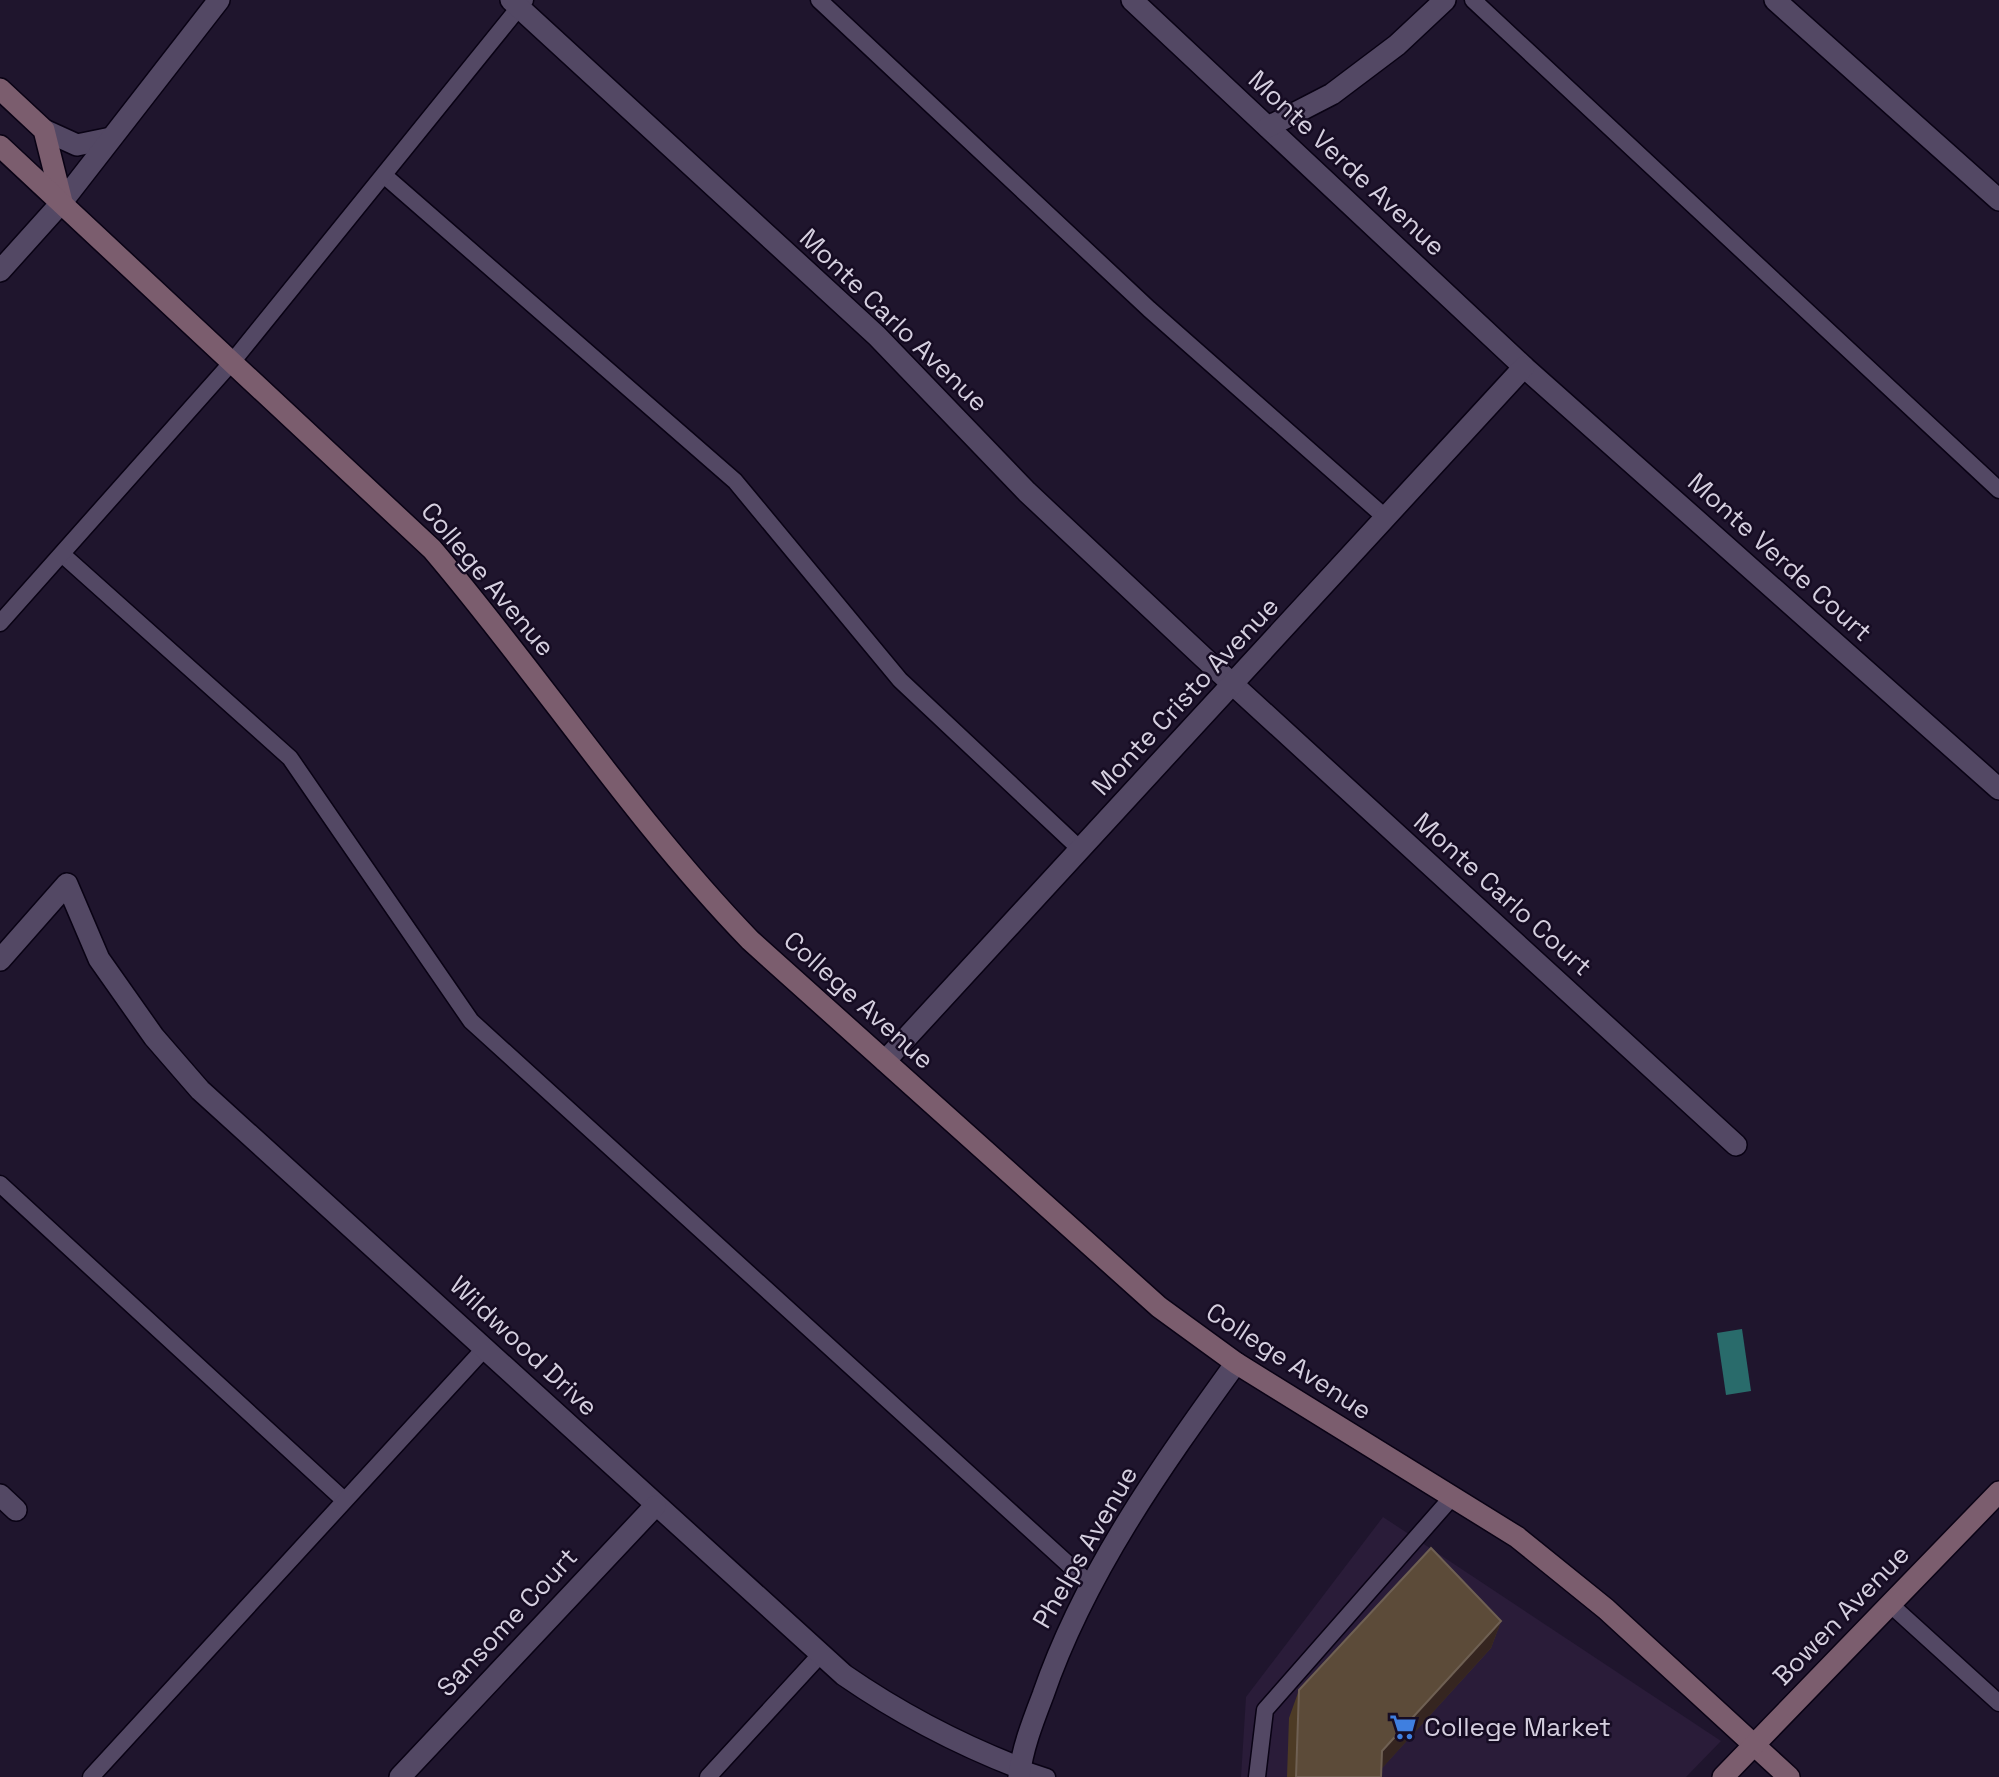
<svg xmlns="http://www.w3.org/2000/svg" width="1999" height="1777" viewBox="0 0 1999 1777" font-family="'Space Grotesk',sans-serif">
<rect width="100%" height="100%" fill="#1f152d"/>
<polygon fill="#2a1c39" points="1383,1517 1721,1741 1686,1777 1241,1777 1246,1697"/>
<polygon fill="#296b6b" points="1742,1329 1751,1391 1726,1395 1717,1333"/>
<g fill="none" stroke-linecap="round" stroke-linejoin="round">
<defs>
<g id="lane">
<polyline points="819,0 1149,309 1386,518"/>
<polyline points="1473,0 1999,490"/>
<polyline points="385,176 735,481 900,680 1081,850"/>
<polyline points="63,555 290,758 471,1021 1090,1584"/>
<polyline points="0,623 233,361 525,0"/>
<polyline points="0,1184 344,1500"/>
<polyline points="1891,1605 1999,1703"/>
<polyline points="1020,1768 1047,1777"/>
<polyline points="91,1777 485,1348"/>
<polyline points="708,1777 820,1655"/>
<polyline points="1257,1777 1265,1710 1453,1496"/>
</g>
<g id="street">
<polyline points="511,0 877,336 1027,492 1203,657 1736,1145"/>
<polyline points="1132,0 1524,367 1999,789"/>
<polyline points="1775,0 1999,200"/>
<polyline points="1268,127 1332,94 1397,45 1445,0"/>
<polyline points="44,130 77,145 111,138"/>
<polyline points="0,271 62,202 219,0"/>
<path d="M0,960L67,884L99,959L154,1037L200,1090L844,1675C899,1713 958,1744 1020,1768"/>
<polyline points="885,1061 1524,367"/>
<polyline points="0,1495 16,1510"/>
<polyline points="400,1777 655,1506"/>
<path d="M1019,1777C1022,1749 1033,1721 1043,1695C1085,1573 1161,1467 1236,1363"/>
</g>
<g id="secondary">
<polyline points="0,89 44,130 62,202"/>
<path d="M0,146L432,549C541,677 633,819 750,940L1159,1307L1236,1363L1517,1537L1606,1609L1789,1777"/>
<polyline points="1723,1777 1999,1492"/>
</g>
</defs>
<use href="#lane" stroke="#090214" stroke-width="19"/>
<use href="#street" stroke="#090214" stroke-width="24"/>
<use href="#secondary" stroke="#090214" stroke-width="24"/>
<use href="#lane" stroke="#534864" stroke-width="16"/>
<use href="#street" stroke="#534864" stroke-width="21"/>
<use href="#secondary" stroke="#7b5d6e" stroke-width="21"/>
</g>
<polygon fill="#4d3b25" points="1501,1621 1491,1648 1381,1769 1381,1777 1287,1777 1289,1718 1299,1690"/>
<polygon fill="#352520" points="1501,1621 1491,1648 1374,1777 1382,1751"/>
<polygon fill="#5c4b39" stroke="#6f6053" stroke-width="2" points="1431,1548 1501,1621 1382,1751 1381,1777 1296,1777 1299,1690"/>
<defs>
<symbol id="supermarket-bare" viewBox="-9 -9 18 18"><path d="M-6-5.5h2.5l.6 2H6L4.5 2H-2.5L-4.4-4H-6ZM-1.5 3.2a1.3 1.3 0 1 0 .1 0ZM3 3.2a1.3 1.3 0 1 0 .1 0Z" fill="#3f7fe0" stroke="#160c23" stroke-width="2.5" paint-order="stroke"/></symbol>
</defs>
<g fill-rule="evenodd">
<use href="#supermarket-bare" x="1384" y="1708" width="38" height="38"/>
</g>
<g text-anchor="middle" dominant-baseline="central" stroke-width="5" stroke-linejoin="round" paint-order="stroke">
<g font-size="26" fill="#d5cfdf" stroke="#160c23">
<text transform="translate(1347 163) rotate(43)">Monte Verde Avenue</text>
<text transform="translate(894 320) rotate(44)">Monte Carlo Avenue</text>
<text transform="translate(1780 557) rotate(42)">Monte Verde Court</text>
<text transform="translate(488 579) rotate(50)">College Avenue</text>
<text transform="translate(1185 696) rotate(-47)">Monte Cristo Avenue</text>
<text transform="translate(1503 894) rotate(42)">Monte Carlo Court</text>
<text transform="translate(859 1000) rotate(42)">College Avenue</text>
<text transform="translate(524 1346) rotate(43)">Wildwood Drive</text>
<text transform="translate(1289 1361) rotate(33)">College Avenue</text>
<text transform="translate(1085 1547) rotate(-60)">Phelps Avenue</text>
<text transform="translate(1841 1615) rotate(-46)">Bowen Avenue</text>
<text transform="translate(507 1622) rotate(-47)">Sansome Court</text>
</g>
<g font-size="26" fill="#d5cfdf" stroke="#160c23" text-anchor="start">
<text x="1424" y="1727">College Market</text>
</g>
</g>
</svg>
